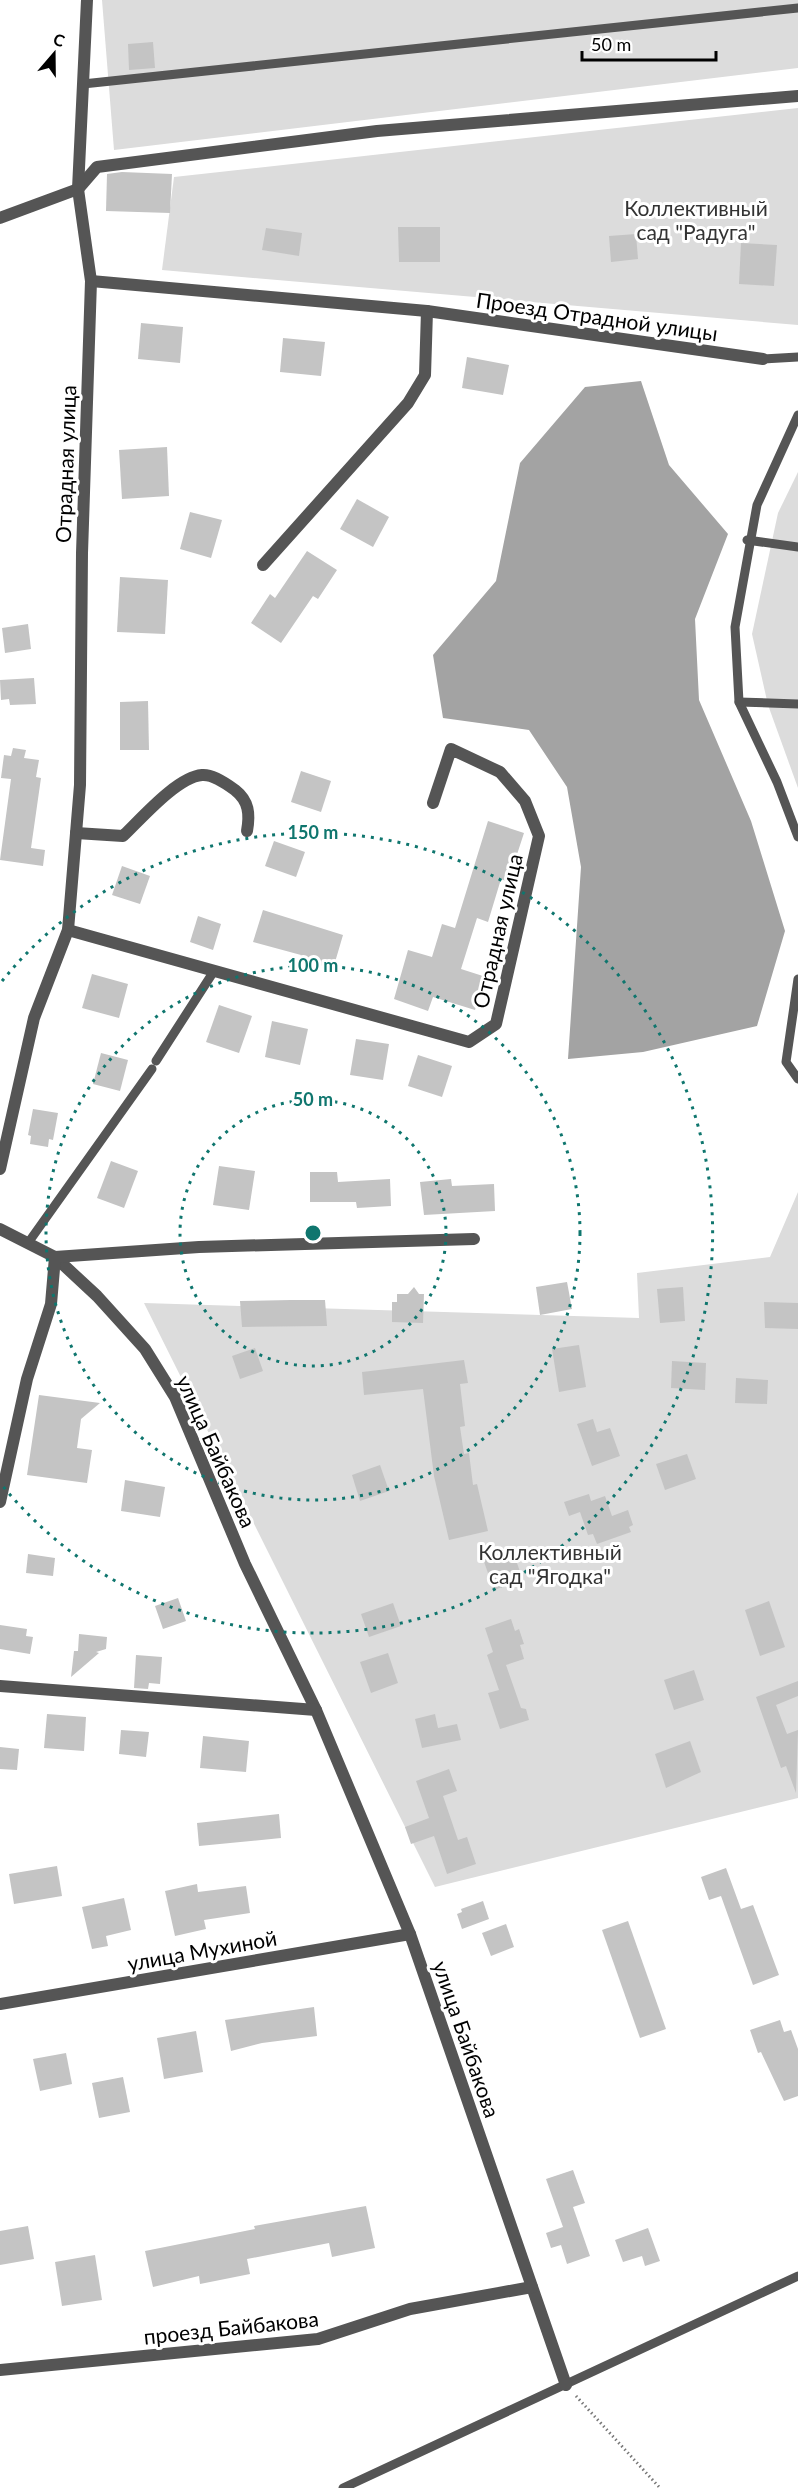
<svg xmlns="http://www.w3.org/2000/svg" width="798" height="2488" viewBox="0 0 798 2488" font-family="Lato,sans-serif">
<rect width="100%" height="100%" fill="#fff"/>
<g fill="#dcdcdc">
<polygon points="102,0 798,0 798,68 114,150"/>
<polygon points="798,108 798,325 162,270 174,177"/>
<polygon points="798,472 798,788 768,705 752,634 778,513"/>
<polygon points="798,1192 798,1798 435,1887 144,1303 639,1318 637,1273 770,1257"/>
</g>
<polygon fill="#a3a3a3" points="641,381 669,465 728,534 695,619 699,700 751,821 785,931 757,1026 643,1052 568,1059 581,867 567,787 529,730 443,718 433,655 496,581 520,463 585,387"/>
<g fill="#c4c4c4">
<polygon points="153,42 155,68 129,70 128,44"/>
<polygon points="122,172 172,174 170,213 106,211 107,174"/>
<polygon points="398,227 440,227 440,262 399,262"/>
<polygon points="266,228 302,233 299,256 262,250"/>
<polygon points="636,234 638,259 611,262 609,236"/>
<polygon points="741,243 777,245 774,286 739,284"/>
<polygon points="141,323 183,327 180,363 138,359"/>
<polygon points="283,338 325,342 321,376 280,372"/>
<polygon points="467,357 509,365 503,395 462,388"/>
<polygon points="167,447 169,496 122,499 119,450"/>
<polygon points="357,499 389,517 373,547 340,529"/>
<polygon points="190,512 222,520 211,558 180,549"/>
<polygon points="307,551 337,570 318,599 313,596 281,643 251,623 270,594 275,598"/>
<polygon points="120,577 168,580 165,634 117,632"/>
<polygon points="28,624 31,649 5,653 2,628"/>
<polygon points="34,678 36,704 10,705 9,699 1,700 0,680"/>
<polygon points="148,701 149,750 120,750 120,702"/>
<polygon points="13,748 26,750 24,758 39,760 36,777 41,778 31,848 45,850 43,866 0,860 11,779 1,778 4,755 11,756"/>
<polygon points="301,771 331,781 321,812 291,802"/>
<polygon points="488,821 524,833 508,882 501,879 488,922 477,918 461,969 486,977 475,1010 433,997 428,1011 394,999 408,950 432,957 442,924 455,928"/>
<polygon points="274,841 305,852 296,877 265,866"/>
<polygon points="122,866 150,876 140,904 112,895"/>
<polygon points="263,910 343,935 333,969 299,959 301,955 253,942"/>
<polygon points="198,916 221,924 213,950 190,942"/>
<polygon points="92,974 128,984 119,1018 82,1008"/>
<polygon points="219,1005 252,1016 239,1053 206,1042"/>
<polygon points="272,1021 308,1029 300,1065 265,1057"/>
<polygon points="356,1039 389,1044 383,1080 350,1075"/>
<polygon points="101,1053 128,1060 120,1091 93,1084"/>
<polygon points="418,1055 452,1066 442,1097 408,1086"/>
<polygon points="33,1109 58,1113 53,1140 49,1139 48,1147 30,1144 31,1136 28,1135"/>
<polygon points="111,1161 138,1171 124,1208 97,1198"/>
<polygon points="219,1166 255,1171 249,1210 213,1205"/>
<polygon points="310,1172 337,1172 338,1182 390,1179 391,1206 357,1208 356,1202 310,1202"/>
<polygon points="451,1179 452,1186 494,1184 495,1211 424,1215 420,1182"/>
<polygon points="567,1282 572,1309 540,1315 536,1287"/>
<polygon points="414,1287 419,1294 424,1294 423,1323 392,1322 392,1302 397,1302 397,1294 408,1294"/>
<polygon points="683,1287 685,1321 660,1323 657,1289"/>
<polygon points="291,1300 325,1300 327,1326 242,1327 240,1301"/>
<polygon points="764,1302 798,1303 798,1329 765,1328"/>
<polygon points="579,1345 586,1387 559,1392 552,1349"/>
<polygon points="255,1348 263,1371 240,1379 232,1356"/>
<polygon points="464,1360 468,1383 460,1384 465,1426 460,1427 464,1454 469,1453 473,1485 477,1484 488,1531 449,1540 434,1476 423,1389 364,1395 362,1372"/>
<polygon points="672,1361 706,1363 705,1390 671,1388"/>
<polygon points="736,1378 768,1380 767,1404 735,1403"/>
<polygon points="39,1395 100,1403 81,1419 77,1448 92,1450 87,1483 27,1475"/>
<polygon points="593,1419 597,1432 610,1428 620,1456 592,1466 577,1424"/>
<polygon points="687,1454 696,1479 665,1490 656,1464"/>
<polygon points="380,1465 389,1491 360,1501 352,1475"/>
<polygon points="125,1480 165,1487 160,1517 121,1511"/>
<polygon points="589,1494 591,1501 605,1496 612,1516 628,1510 633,1525 629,1527 631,1532 597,1544 593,1534 588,1535 580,1512 569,1516 564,1502"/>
<polygon points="512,1549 523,1580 494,1590 483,1559"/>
<polygon points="28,1554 55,1558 53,1576 26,1573"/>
<polygon points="178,1598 186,1621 163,1629 155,1606"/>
<polygon points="769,1601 785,1647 760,1656 745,1610"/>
<polygon points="393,1603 401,1626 369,1637 361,1614"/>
<polygon points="511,1619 515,1631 519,1629 524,1644 520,1645 524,1659 506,1665 521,1708 526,1709 529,1720 500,1729 488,1693 499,1690 487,1655 493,1652 485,1628"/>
<polygon points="0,1625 27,1629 26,1636 33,1637 30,1654 0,1649"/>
<polygon points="79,1634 107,1637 106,1649 96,1652 99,1653 71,1677 74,1651 78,1651"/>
<polygon points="388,1653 398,1683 371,1693 360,1662"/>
<polygon points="136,1655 162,1657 160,1684 149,1683 148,1689 134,1688"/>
<polygon points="694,1670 704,1700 674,1710 664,1680"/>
<polygon points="798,1681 798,1696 776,1705 787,1734 798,1730 796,1793 786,1766 781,1768 756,1697"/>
<polygon points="47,1714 86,1717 84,1751 44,1748"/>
<polygon points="435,1714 438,1728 457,1724 461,1740 422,1748 415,1719"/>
<polygon points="121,1730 149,1732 146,1757 119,1754"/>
<polygon points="203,1736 249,1741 246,1772 200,1768"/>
<polygon points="690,1741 701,1772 666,1788 655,1754"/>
<polygon points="0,1747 19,1749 17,1770 0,1769"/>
<polygon points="449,1769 457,1791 443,1796 458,1840 467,1837 476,1864 447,1874 434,1836 411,1844 405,1827 429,1818 416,1781"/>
<polygon points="279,1814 281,1838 199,1846 197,1823"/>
<polygon points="57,1866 62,1896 14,1904 9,1874"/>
<polygon points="726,1868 741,1909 753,1905 779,1975 753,1985 721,1896 709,1900 701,1877"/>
<polygon points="197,1884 198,1892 246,1886 250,1913 204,1920 206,1929 175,1936 165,1891"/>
<polygon points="124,1898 131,1930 106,1936 108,1946 92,1949 82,1907"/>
<polygon points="483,1901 489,1919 462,1929 457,1914 462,1912 461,1909"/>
<polygon points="628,1921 666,2029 640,2038 602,1930"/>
<polygon points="506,1924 514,1947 491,1956 482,1933"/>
<polygon points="314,2007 317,2036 262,2043 231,2051 225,2020"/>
<polygon points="780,2020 784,2032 791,2030 798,2049 798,2096 784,2101 761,2052 758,2053 750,2030"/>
<polygon points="196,2031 203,2072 164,2079 157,2038"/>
<polygon points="66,2053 72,2084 40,2091 33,2059"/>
<polygon points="123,2077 130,2112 99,2118 92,2083"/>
<polygon points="573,2170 585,2203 573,2207 590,2256 567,2264 561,2245 551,2248 546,2233 563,2227 546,2179"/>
<polygon points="366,2206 375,2248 332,2257 329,2243 247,2259 250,2274 200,2284 199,2276 153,2287 145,2251 255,2229 254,2226"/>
<polygon points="28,2226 34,2259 0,2265 0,2231"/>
<polygon points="648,2228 660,2261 645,2266 642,2256 623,2262 615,2240"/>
<polygon points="95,2255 102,2300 62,2306 55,2262"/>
</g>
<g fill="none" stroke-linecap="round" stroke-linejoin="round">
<polyline stroke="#777" stroke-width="3" stroke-dasharray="1.5 3" stroke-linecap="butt" points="576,2396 660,2488"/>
<g stroke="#555" stroke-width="9">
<polyline points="83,84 798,8"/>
<polyline points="763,359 798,357"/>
<polyline points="798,415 757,505 735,627 739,702 777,782 798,837"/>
<polyline points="747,540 798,547"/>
<polyline points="739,702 798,704"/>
<polyline points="798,979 786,1062 798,1079"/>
<polyline points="156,1061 214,971"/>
<polyline points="28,1243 152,1069"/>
<polyline points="343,2488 798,2276"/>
</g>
<g stroke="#555" stroke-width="12">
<polyline points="0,218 78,189 97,167 377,131 798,96"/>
<polyline points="91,281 427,311 763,359"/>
<polyline points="263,565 408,403 425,375 427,311"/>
<path d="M76,833L123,836C141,819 177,777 202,775C212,774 227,784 235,790C249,801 250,814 247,831"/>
<polyline points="68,930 469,1042 496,1024 539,836 525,801 500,772 451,749 433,803"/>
<polyline points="0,1169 34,1018 68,930 80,785 82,553 91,281 78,189 87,0"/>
<polyline points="0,1229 55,1257 97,1296 145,1349 175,1397 245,1564 316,1710 410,1934 566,2385"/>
<polyline points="0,1502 27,1379 51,1304 55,1257 199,1247 474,1239"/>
<polyline points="0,1686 316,1710"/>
<polyline points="0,2004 410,1934"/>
<polyline points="0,2370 318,2339 410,2309 532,2287"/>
</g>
</g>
<g fill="none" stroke="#0f766e" stroke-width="3" stroke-dasharray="3 6">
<circle cx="313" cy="1233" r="133"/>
<circle cx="313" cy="1233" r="267"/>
<path d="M2 981A400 400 0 1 1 2 1485"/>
</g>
<g text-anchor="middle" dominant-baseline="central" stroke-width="6" stroke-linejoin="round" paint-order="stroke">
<g font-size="21" fill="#333" stroke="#fff">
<text x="696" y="207">Коллективный<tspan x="696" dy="24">сад "Радуга"</tspan></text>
<text x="550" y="1551">Коллективный<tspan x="550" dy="24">сад "Ягодка"</tspan></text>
</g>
<g font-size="21" fill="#000" stroke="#fff">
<text transform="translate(597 316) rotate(8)">Проезд Отрадной улицы</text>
<text transform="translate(65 464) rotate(-88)">Отрадная улица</text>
<text transform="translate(497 931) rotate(-77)">Отрадная улица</text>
<text transform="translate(217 1451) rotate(66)">улица Байбакова</text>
<text transform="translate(202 1950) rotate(-10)">улица Мухиной</text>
<text transform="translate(467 2039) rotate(71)">улица Байбакова</text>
<text transform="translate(231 2327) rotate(-6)">проезд Байбакова</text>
</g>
</g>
<circle cx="313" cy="1233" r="9" fill="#0f766e" stroke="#fff" stroke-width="3"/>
<g font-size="18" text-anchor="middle" font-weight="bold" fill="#0f766e" stroke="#fff" stroke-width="6" stroke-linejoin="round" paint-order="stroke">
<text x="313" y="839">150 m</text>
<text x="313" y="972">100 m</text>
<text x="313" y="1106">50 m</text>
</g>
<g transform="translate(54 54) rotate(20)" stroke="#ffffff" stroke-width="4.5" paint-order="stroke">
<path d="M0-4.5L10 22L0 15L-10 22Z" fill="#000000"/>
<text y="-9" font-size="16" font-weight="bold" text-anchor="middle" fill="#000000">С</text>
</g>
<path d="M582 51v9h134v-9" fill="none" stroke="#000000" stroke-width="3"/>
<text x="591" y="51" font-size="18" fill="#000000" stroke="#ffffff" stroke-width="4.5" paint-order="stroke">50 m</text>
</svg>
